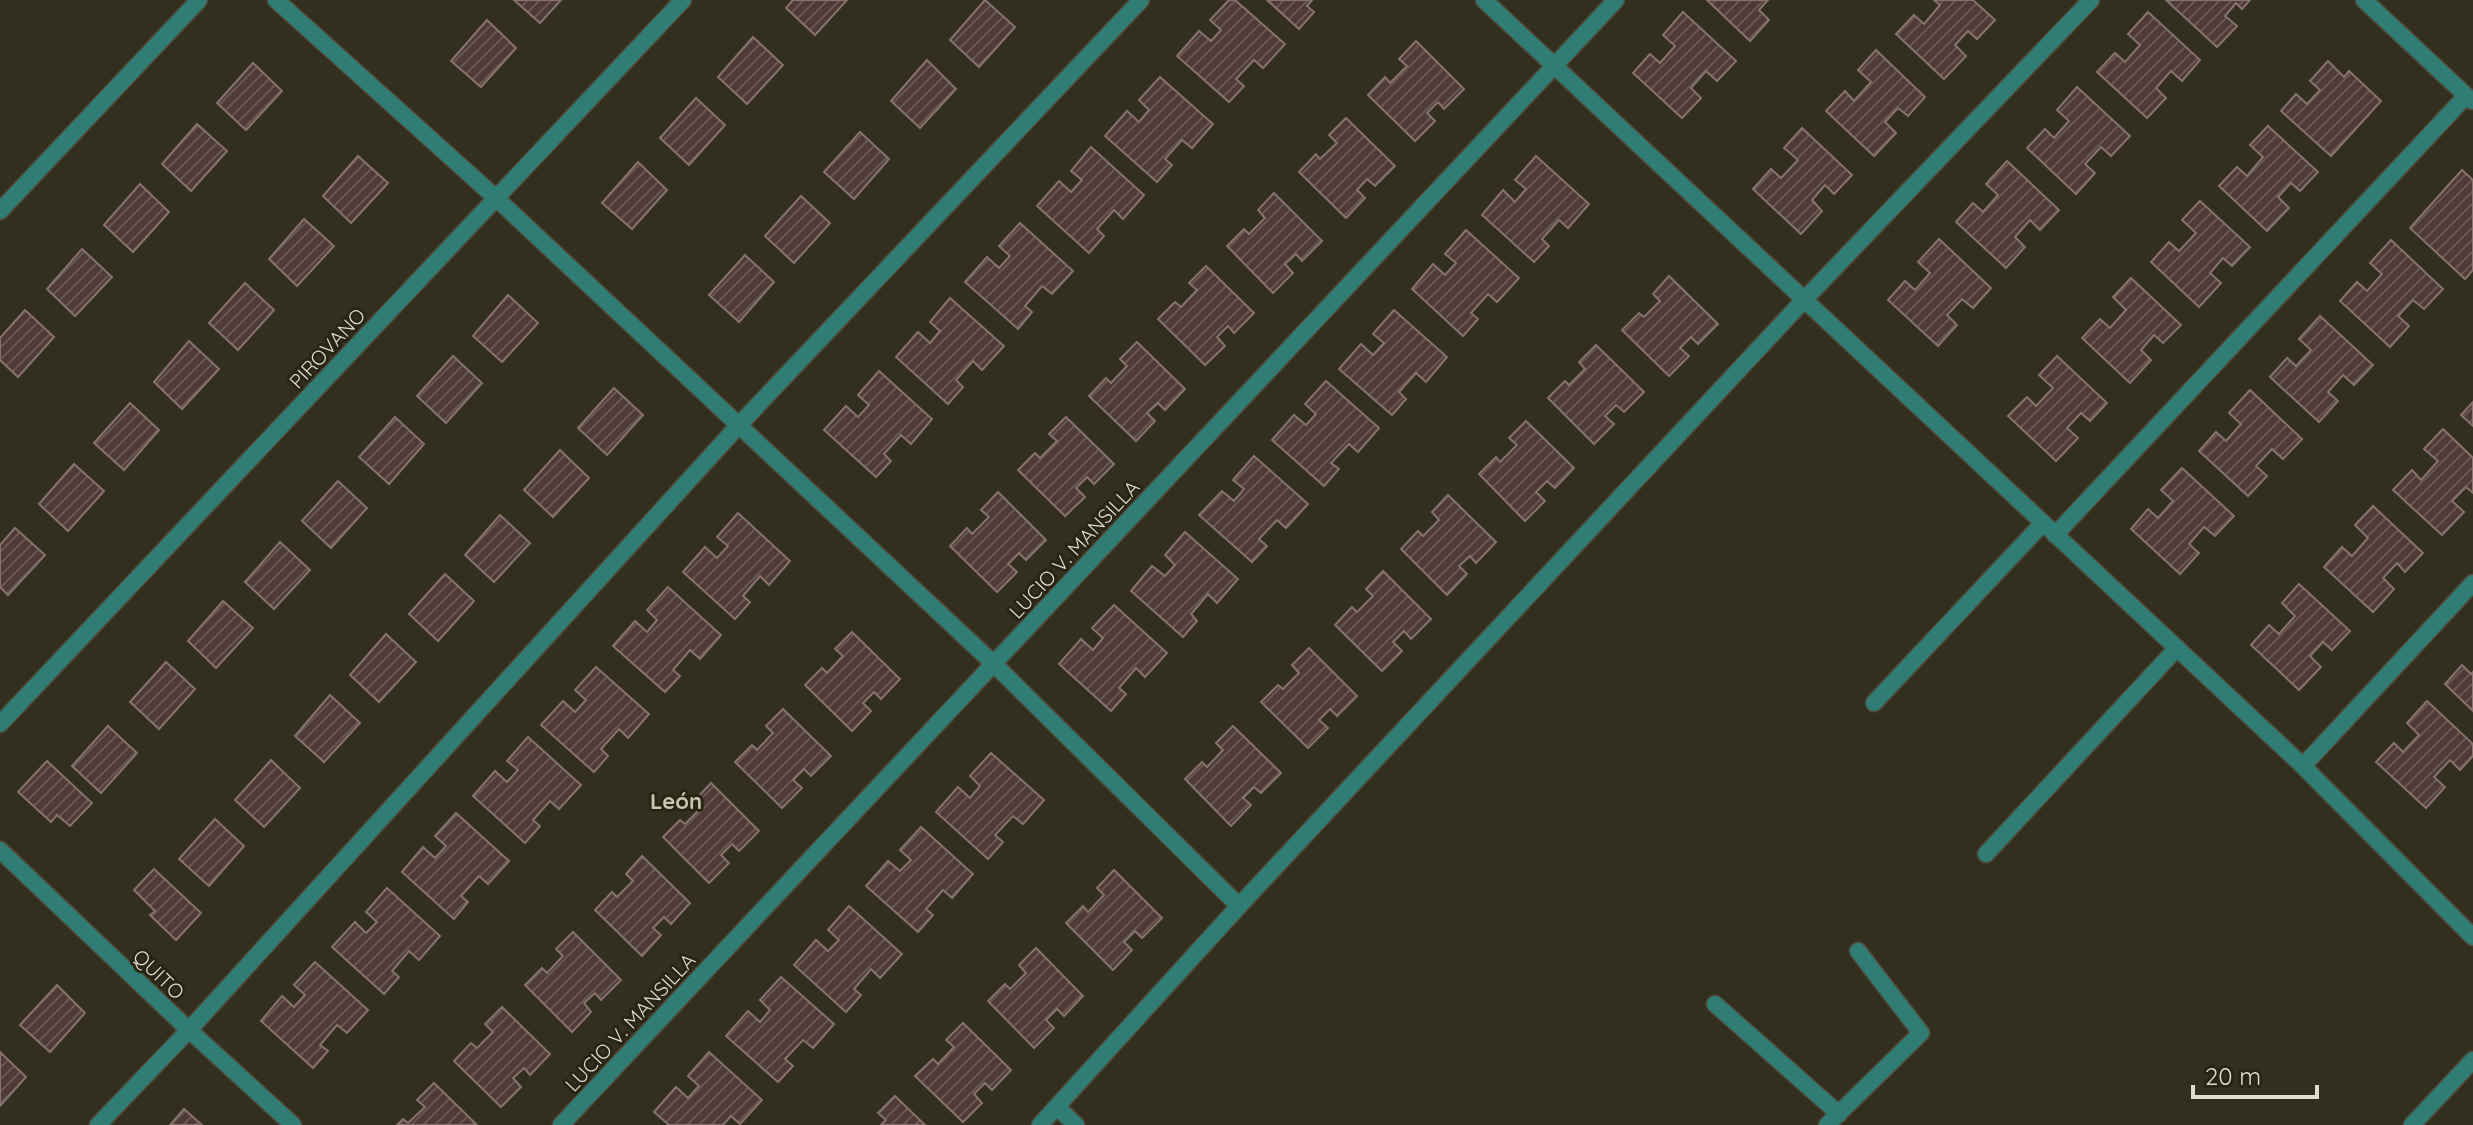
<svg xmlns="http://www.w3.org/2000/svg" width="2473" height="1125" viewBox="0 0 2473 1125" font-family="Quicksand,sans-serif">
<defs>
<pattern id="building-hatch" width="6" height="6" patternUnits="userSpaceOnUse" patternTransform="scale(2)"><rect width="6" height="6" fill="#4e3b37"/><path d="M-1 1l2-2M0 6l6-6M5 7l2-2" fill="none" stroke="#675753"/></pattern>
</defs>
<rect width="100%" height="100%" fill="#332f1e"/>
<g fill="url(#building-hatch)" stroke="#88726e" stroke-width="2">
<polygon points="514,0 561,0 540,23"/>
<polygon points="793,0 847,0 815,35 786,8"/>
<polygon points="985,0 1015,27 979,67 950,40"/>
<polygon points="1229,0 1235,0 1285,44 1263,68 1254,60 1236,79 1244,86 1229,102 1177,56 1199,31 1211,41 1221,30 1210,20"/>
<polygon points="1267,0 1312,0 1307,6 1314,12 1299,29"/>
<polygon points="1707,0 1768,0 1759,10 1769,20 1750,41"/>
<polygon points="1934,0 1973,0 1995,20 1977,39 1968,31 1955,45 1966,56 1944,79 1896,34 1914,15 1924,24 1940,5"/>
<polygon points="2166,0 2250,0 2242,9 2236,3 2225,16 2237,26 2217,47"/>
<polygon points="1683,12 1736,61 1717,81 1706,71 1691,88 1701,98 1682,118 1633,73 1650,54 1660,63 1675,46 1663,35"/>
<polygon points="2148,12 2200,60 2182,81 2171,71 2156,88 2166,98 2147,118 2097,72 2115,53 2125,62 2140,45 2128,34"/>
<polygon points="487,20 516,48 481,87 451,61"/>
<polygon points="753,37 783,65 747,104 718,77"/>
<polygon points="1416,41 1464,89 1444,109 1438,102 1427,113 1435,121 1415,141 1368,95 1385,77 1390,83 1407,66 1399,59"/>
<polygon points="1876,50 1925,97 1908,116 1898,108 1885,122 1896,133 1874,156 1826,111 1845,91 1854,101 1871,82 1858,70"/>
<polygon points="927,60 956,89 920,128 891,101"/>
<polygon points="2328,61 2344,77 2349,71 2381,101 2331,156 2281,111 2296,94 2307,104 2320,90 2310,81"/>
<polygon points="253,63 282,91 246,130 217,103"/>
<polygon points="1160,77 1213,124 1192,148 1182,140 1165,159 1172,165 1157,182 1105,136 1127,111 1139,122 1149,110 1139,100"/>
<polygon points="2077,87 2130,136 2111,156 2101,147 2085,164 2095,173 2076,194 2027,148 2045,129 2054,138 2069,121 2057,110"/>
<polygon points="696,98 725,125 689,165 660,138"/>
<polygon points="1346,118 1395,166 1375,186 1367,179 1357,190 1365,198 1346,218 1299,172 1316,154 1320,159 1337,143 1329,135"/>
<polygon points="197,124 227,151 191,191 162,164"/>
<polygon points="2268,126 2318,172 2300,191 2291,183 2278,197 2289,208 2267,231 2219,186 2237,167 2247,176 2263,157 2250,145"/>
<polygon points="1802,128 1852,175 1834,194 1825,185 1812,200 1822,211 1801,234 1753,189 1771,169 1781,178 1798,160 1784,148"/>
<polygon points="860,132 889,159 854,199 824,172"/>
<polygon points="1091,147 1144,195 1123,219 1114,210 1097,229 1104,236 1089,253 1037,206 1059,181 1071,192 1082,180 1071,171"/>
<polygon points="358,156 388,183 351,223 323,196"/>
<polygon points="1536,156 1589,204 1568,228 1559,220 1542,239 1549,246 1534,262 1482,215 1503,190 1515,202 1526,189 1515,180"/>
<polygon points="2007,161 2059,210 2040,230 2030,220 2015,237 2025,247 2006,268 1956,222 1973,203 1983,212 1998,195 1986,184"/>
<polygon points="638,162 667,190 632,229 602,203"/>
<polygon points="2462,170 2473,180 2473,270 2465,279 2410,228"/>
<polygon points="140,184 169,212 133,252 104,225"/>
<polygon points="1274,193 1322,241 1302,261 1296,254 1285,264 1293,273 1273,293 1227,246 1244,229 1249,234 1265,218 1258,210"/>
<polygon points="801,196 830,223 794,263 765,236"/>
<polygon points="2200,201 2250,247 2232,266 2223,258 2210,273 2221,283 2199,307 2151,262 2169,242 2179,251 2196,233 2182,220"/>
<polygon points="304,219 334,246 297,286 269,259"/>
<polygon points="1020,223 1073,271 1052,294 1042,286 1025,306 1032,312 1018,329 965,282 987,257 999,268 1010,256 999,246"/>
<polygon points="1466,230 1519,278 1497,302 1488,294 1471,313 1478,319 1463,336 1412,289 1433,264 1445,275 1456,263 1445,254"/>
<polygon points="1939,239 1991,288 1973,308 1962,299 1947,315 1957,325 1938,346 1888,300 1905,281 1915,290 1930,273 1918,262"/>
<polygon points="2391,240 2443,289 2424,309 2413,300 2398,316 2409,326 2390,347 2340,301 2357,282 2367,291 2382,274 2370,263"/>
<polygon points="82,249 112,277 75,316 47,289"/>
<polygon points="745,255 774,282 739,322 709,295"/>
<polygon points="1206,266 1254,313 1234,333 1228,326 1217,337 1225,346 1205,365 1158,319 1175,302 1181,307 1197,290 1189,283"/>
<polygon points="1669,276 1718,324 1698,344 1691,337 1680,348 1689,356 1669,376 1622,330 1639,313 1644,317 1660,301 1653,294"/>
<polygon points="2131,278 2181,325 2163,343 2154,335 2141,350 2151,360 2130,383 2082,338 2100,319 2110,328 2126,310 2113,297"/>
<polygon points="245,283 274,310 238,350 209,323"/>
<polygon points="508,295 538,323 502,362 473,336"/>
<polygon points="950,298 1004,346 982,370 973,361 956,380 963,387 948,404 896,357 918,332 930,343 940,331 930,322"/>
<polygon points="25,310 54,337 18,377 0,360 0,338"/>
<polygon points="1394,310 1447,357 1426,382 1416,373 1399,392 1406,399 1392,415 1339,369 1361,344 1373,355 1384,343 1373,334"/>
<polygon points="2320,316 2373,365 2354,385 2343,375 2328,392 2338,401 2319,422 2270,377 2287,358 2296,366 2311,350 2299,339"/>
<polygon points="189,341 219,369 182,409 154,382"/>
<polygon points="1137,342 1185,389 1165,410 1158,403 1147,413 1155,421 1136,441 1089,396 1106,378 1111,383 1127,366 1120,359"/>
<polygon points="1596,345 1644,392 1624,412 1616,405 1605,416 1614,424 1594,444 1548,398 1565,381 1569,385 1585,369 1579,362"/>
<polygon points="453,356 482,383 446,423 417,396"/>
<polygon points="2057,356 2107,403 2090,421 2081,413 2067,428 2078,438 2056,461 2008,416 2027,397 2036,406 2053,388 2039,375"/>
<polygon points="879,371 932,419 911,444 901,435 884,454 891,461 876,477 824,430 846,406 858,417 869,405 858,395"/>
<polygon points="1326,381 1379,428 1358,452 1349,444 1331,463 1339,469 1324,486 1272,440 1294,415 1306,425 1316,414 1305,404"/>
<polygon points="614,388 643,415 607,455 578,428"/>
<polygon points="2250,390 2302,439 2283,459 2272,449 2256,466 2267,476 2248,496 2199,451 2216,432 2226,441 2241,424 2229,413"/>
<polygon points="2473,402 2473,426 2461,415"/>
<polygon points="130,403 159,430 124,470 94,443"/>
<polygon points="395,417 424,444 389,484 359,457"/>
<polygon points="1066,417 1114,464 1094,484 1087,477 1076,488 1085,497 1065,516 1018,470 1035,453 1040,458 1057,441 1049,434"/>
<polygon points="1526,421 1574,468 1555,488 1547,481 1536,492 1545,501 1525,521 1479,474 1496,457 1500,462 1517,445 1509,438"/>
<polygon points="2443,429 2473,458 2473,493 2466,487 2452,501 2464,512 2442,535 2393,490 2412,470 2421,480 2438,461 2424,449"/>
<polygon points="560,450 589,478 553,517 524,490"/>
<polygon points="1254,456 1308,504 1286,528 1277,520 1259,539 1267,546 1252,562 1199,515 1222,491 1234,501 1244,489 1233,480"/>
<polygon points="74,464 104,491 68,531 39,504"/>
<polygon points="2182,468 2234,516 2215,536 2204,527 2189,544 2199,553 2180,574 2131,529 2148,509 2158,518 2173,501 2161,490"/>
<polygon points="338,481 367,508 331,548 302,521"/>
<polygon points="998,492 1046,540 1026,560 1019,553 1008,564 1017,572 997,592 950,546 967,528 972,534 989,517 981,510"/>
<polygon points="1448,495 1496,542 1476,563 1470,556 1459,566 1467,574 1447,595 1401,549 1418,531 1423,536 1439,520 1432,512"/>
<polygon points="2373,506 2423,553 2405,572 2397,563 2383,578 2394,589 2373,612 2324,567 2342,547 2352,556 2368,538 2355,525"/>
<polygon points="738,513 790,561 769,585 760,576 743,596 750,602 735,619 683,572 705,547 717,558 728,546 717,537"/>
<polygon points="500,515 530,543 494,582 465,555"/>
<polygon points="15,528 45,555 8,595 0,587 0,545"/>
<polygon points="1185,532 1238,579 1217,603 1208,594 1191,614 1197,621 1183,637 1131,591 1152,566 1165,576 1175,565 1165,555"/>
<polygon points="280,542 310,570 274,609 245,582"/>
<polygon points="1383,571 1431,619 1411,639 1404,631 1393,642 1402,651 1382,671 1335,625 1352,607 1357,612 1373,596 1366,589"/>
<polygon points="445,574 474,601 438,641 409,614"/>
<polygon points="2299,584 2350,631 2332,650 2323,642 2310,656 2321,667 2299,690 2251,645 2269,625 2279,634 2295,616 2282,603"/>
<polygon points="668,587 721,635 700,659 690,650 673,670 680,676 665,692 613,646 635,621 647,632 657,620 647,610"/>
<polygon points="223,601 253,628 216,668 188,641"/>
<polygon points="1114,605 1167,653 1145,677 1136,668 1119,688 1126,694 1111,711 1059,664 1081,639 1093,650 1103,638 1092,628"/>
<polygon points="852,632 900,679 881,699 874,692 863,703 871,711 852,731 805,685 822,668 827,673 843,656 835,649"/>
<polygon points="386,634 416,662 379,702 350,675"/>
<polygon points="1309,648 1357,696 1337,716 1330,709 1319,720 1328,728 1308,748 1261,702 1278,685 1283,689 1299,673 1292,665"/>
<polygon points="166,662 195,689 159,729 130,702"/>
<polygon points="2462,665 2471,674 2473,672 2473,711 2445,684"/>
<polygon points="596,667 649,714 628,738 619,729 601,749 608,756 594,772 541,725 563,701 575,712 586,700 575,690"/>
<polygon points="330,695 360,723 324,762 295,736"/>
<polygon points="2427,701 2473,744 2473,756 2460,770 2450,760 2434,777 2445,787 2426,808 2376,762 2394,743 2403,752 2419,735 2407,723"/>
<polygon points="783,709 831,756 811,776 804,769 793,780 802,788 782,808 735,762 752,745 757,750 773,733 766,726"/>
<polygon points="108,726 137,753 101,793 72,766"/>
<polygon points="1233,726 1281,773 1261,793 1254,787 1243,798 1251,805 1231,826 1185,779 1202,762 1207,767 1223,750 1216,743"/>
<polygon points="528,737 581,785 559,809 550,801 533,820 540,826 525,843 473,796 495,771 507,782 518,770 507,761"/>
<polygon points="991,753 1044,800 1023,824 1013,816 995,835 1003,842 988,859 936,812 958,787 970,798 980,786 970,776"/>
<polygon points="271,760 300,788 264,827 235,800"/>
<polygon points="47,761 92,803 70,826 57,815 51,822 18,792"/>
<polygon points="711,783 759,831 739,851 732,844 721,855 729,863 709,883 663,837 680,820 685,824 701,808 694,801"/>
<polygon points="456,813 509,861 488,884 479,876 461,896 468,902 454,919 402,872 423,847 435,858 446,846 435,836"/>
<polygon points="215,819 244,846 209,886 179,859"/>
<polygon points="921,827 973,874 952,898 943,890 926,909 933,915 918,932 866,886 888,861 900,871 911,860 900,850"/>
<polygon points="642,856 690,903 671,924 664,917 653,928 661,935 642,956 595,910 612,892 617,897 633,881 626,874"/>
<polygon points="154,869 201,913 176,940 150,915 155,911 134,890"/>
<polygon points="1114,870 1162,918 1142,938 1135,931 1124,942 1132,950 1113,970 1066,923 1083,906 1088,912 1104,895 1097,888"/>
<polygon points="387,888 440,936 419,960 409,951 392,971 399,977 384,994 332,947 355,922 366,933 377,922 366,912"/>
<polygon points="849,906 902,954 880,978 871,969 854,989 861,995 846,1012 794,965 816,940 828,951 839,940 828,930"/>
<polygon points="573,932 621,980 601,1000 595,993 584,1003 591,1012 572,1032 525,985 542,968 547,973 563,956 556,949"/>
<polygon points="1036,948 1083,996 1064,1016 1057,1009 1046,1020 1054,1028 1034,1048 988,1001 1005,984 1010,989 1026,973 1019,965"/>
<polygon points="315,962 368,1010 347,1033 337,1025 320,1045 328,1051 313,1068 261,1021 282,996 294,1007 305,995 294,985"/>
<polygon points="781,977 834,1024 813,1048 803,1040 785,1059 793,1066 778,1082 726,1036 748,1011 760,1022 770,1010 760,1000"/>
<polygon points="57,985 85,1013 50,1052 20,1025"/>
<polygon points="502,1007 550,1054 530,1075 524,1068 513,1078 521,1087 501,1107 454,1061 471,1043 477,1048 493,1032 485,1024"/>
<polygon points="963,1023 1011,1070 992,1090 985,1083 974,1094 982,1103 963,1122 915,1076 933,1059 938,1064 954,1047 946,1040"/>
<polygon points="0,1052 26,1077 0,1106"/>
<polygon points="709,1052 762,1100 740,1124 731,1116 723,1125 669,1125 654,1112 676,1087 688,1098 699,1086 688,1076"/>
<polygon points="434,1083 477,1125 397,1125 403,1119 408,1123 425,1107 417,1100"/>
<polygon points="895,1096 925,1125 881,1125 886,1120 878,1113"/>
<polygon points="184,1109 202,1125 170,1125"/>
</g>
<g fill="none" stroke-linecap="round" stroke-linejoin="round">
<defs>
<g id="lane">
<polyline points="1874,703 2043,523"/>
<polyline points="1986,854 2177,648"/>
<polyline points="1715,1004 1839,1114"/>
<polyline points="1827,1125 1921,1033 1858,951"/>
</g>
<g id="street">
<polyline points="276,0 496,198 994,664 1239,906"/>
<polyline points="1484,0 2303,766 2473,937"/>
<polyline points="2364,0 2472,101"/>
<polyline points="0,211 199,0"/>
<polyline points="2055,535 2466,96"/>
<polyline points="0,724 683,0"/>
<polyline points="2303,766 2473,583"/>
<polyline points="0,850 189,1030 293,1125"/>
<polyline points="1057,1107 1076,1125"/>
<polyline points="98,1125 189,1030 739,425 1141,0"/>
<polyline points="561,1125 1616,0"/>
<polyline points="1040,1125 1239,906 1803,301 2091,0"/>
<polyline points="2412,1125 2473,1060"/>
</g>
</defs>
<use href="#lane" stroke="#4f4b3b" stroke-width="19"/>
<use href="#street" stroke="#4f4b3b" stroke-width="19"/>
<use href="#lane" stroke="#307d75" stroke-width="16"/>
<use href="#street" stroke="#307d75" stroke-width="16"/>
</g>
<g text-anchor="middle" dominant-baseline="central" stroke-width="6" stroke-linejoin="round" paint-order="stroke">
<g font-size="20" fill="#dfdcd2" stroke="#292514">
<text transform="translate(327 348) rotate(-47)">PIROVANO</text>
<text transform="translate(1074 549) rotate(-47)">LUCIO V. MANSILLA</text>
<text transform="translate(159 974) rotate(44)">QUITO</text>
<text transform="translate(630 1022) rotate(-47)">LUCIO V. MANSILLA</text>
</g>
<g font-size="22" font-weight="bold" fill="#c9c5b0" stroke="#292514">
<text x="676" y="801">León</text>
</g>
</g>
<path d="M2193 1085v12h124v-12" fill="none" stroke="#dfdcd2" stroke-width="4"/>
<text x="2205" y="1085" font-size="24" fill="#dfdcd2" stroke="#292514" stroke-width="6" paint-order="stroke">20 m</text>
</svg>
